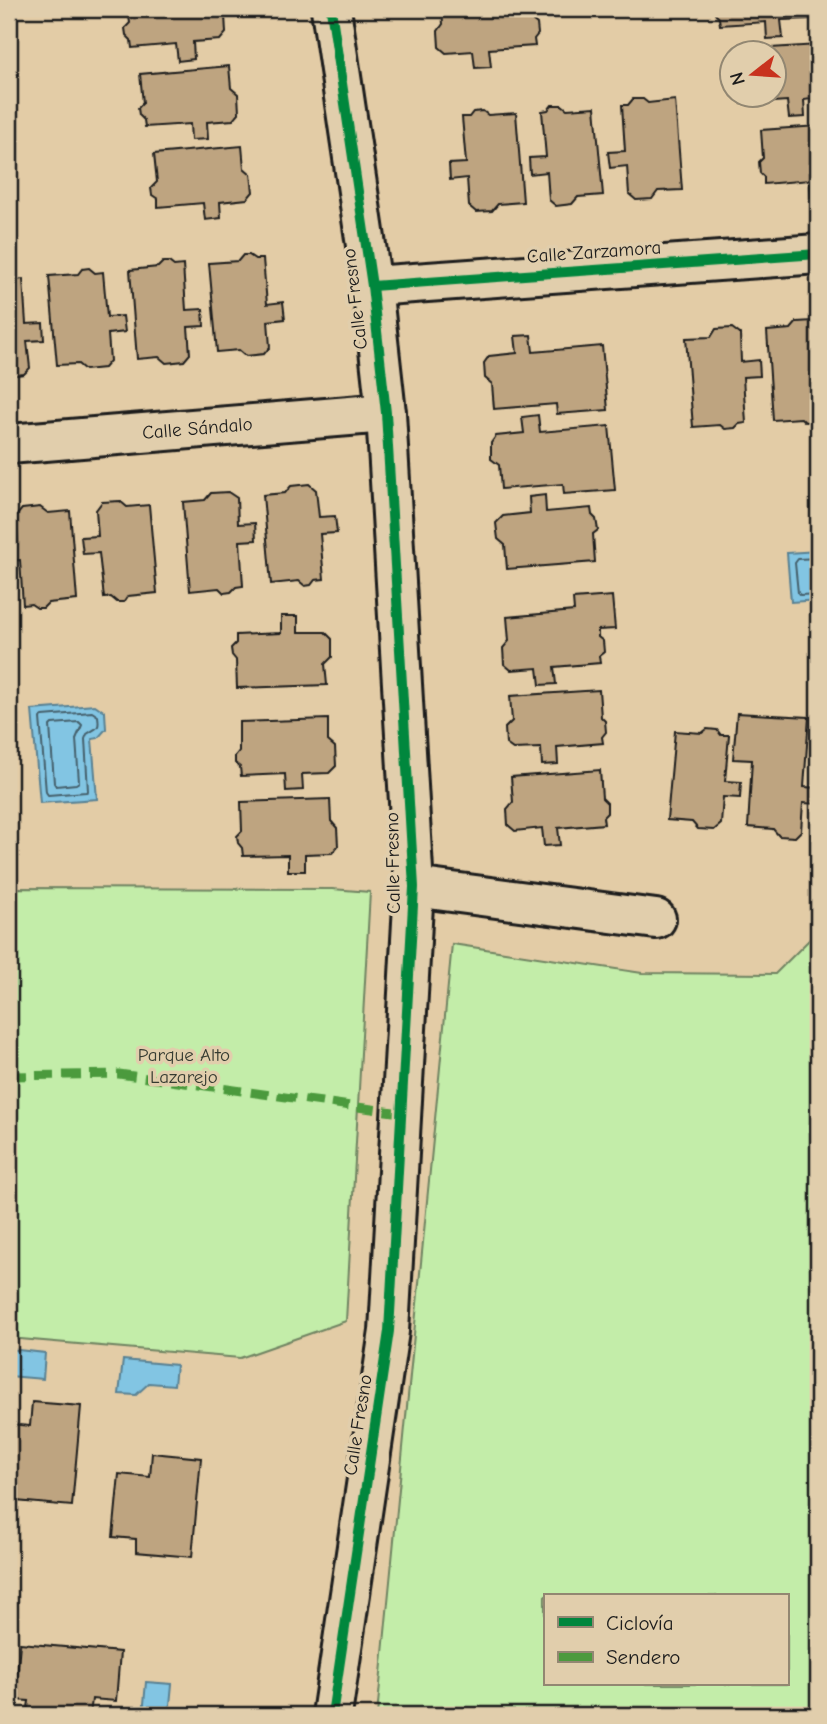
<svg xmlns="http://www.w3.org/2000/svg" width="827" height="1724" viewBox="0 0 827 1724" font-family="'Comic Neue',sans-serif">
<rect width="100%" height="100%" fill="#e3cca6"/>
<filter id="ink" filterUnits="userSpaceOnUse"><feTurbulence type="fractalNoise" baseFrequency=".0143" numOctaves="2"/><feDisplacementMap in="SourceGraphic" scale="14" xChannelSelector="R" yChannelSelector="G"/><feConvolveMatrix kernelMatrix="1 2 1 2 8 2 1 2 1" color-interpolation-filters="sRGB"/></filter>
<g filter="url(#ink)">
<g fill="#c3eda9" stroke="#708462" stroke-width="2" fill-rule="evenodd">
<polygon points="9,888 332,889 370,892 346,1321 240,1358 9,1338"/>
<path d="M818,931V1715H377L452,944L642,973L775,974ZM545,1596H787V1684H545Z"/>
</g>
<g fill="#82c5e3" stroke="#598193" stroke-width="2">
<polygon points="818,551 818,600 791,602 787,553"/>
<polygon points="95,705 105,712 106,729 98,738 92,739 97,799 40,803 32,710"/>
<polygon points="9,1349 45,1353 43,1379 9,1376"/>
<polygon points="123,1360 176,1365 174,1385 149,1383 136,1395 119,1394"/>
<polygon points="146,1682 172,1684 169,1715 143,1715"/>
</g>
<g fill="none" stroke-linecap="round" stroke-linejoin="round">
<g stroke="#45606c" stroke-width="2">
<polyline points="818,558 798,559 795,563 798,593 800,595 818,594"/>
<path d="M92,712L98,716C100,730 97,727 87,734L85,739L88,791L86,792L48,795L46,792L40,718L43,716Z"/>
<polygon points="79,722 82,725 76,739 79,782 76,784 56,786 54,783 50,726 52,724"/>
</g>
</g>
<g fill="#bea480" stroke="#1c1c1c" stroke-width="2">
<polygon points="128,9 218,9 225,15 226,33 220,40 193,42 194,59 178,61 176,44 132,48 131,40 126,35 125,28 130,23"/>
<polygon points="442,9 531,9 532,20 537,24 538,34 534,39 535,46 489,49 491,67 475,68 473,51 446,53 439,47 438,31 443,24"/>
<polygon points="715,9 815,9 815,11 809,19 781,20 783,38 767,39 766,22 720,25 719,18 715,14"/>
<polygon points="818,45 818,98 804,100 805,117 789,118 787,101 742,104 742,97 738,94 774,94 774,52 739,52 738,50"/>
<polygon points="229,66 231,88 238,94 239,113 233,120 207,122 208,139 191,140 190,124 145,127 144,120 139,115 138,108 143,103 140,74"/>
<polygon points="633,99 643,99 648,103 675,100 682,190 658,191 652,199 636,200 629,194 627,166 610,168 608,152 625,151 622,105 628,105"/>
<polygon points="552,105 562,105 567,109 595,107 603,195 578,197 572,204 556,206 549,200 547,172 530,174 529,158 546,157 542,111 548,110"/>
<polygon points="483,111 488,115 516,113 523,202 498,204 492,211 476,212 469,206 467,178 450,180 449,164 466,163 462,117 469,117 473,112"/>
<polygon points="818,126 818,197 811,197 810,180 764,184 764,177 760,173 759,162 763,158 761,130"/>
<polygon points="242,146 244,168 251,174 253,192 247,199 220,202 221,218 205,220 203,203 158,207 158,199 152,195 151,188 157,182 154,154"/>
<polygon points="243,255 249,255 255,259 263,259 267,304 283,302 285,319 268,321 270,347 264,354 246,356 239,350 217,352 209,263 238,261"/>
<polygon points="163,262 169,262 174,266 183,265 186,310 203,309 204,326 188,327 190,354 184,361 166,363 159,357 137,359 130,270 158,267"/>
<polygon points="89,268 95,273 103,272 107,317 123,316 125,332 108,334 110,361 104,368 85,370 78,364 57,365 49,276 78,274 82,269"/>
<polygon points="9,275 14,280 23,279 26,324 43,323 44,340 27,341 30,368 24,374 9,376"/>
<polygon points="813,321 818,326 818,418 815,421 805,422 801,418 773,420 767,331 791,329 797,322"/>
<polygon points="732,328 740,334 741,362 759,360 760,376 743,377 746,423 739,424 735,428 725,429 720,425 693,427 686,338 711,337 716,329"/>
<polygon points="531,335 533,352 602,346 608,410 557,414 556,404 494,409 492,384 485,378 484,363 489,356 517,353 515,336"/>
<polygon points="538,415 540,432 609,426 615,490 564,494 563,484 501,489 499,465 491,459 491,443 496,436 524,433 522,417"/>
<polygon points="309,484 316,490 319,517 335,516 337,533 320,534 324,579 315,580 311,585 305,586 299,581 271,584 263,495 285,493 291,486"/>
<polygon points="228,492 237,498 238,524 255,523 256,540 240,541 243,586 236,587 231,592 224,593 219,588 190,591 183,502 205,500 211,493"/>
<polygon points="545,495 546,512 591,508 592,515 596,519 598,530 593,534 595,562 507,569 505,545 498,539 496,523 503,516 530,513 529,497"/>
<polygon points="120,501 127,507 149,505 157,593 128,596 124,602 117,602 111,597 104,598 99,553 83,554 81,537 98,536 96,510 102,502"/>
<polygon points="40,507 48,513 70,511 77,600 48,603 43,608 37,608 31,604 23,605 20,560 9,561 9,544 18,543 16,516 22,509"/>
<polygon points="612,596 615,629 598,630 598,637 603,641 604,652 599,656 600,663 554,667 556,684 540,685 538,668 511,670 504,664 503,648 509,641 507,617 574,611 573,599"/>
<polygon points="281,616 298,616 298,632 325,632 332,639 332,657 325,664 327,685 237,688 236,660 232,655 231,648 236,643 236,635 281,633"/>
<polygon points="599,690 601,717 605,721 606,732 602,737 603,743 557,747 558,764 542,765 541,748 513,749 506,744 505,728 512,721 510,696"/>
<polygon points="737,713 809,717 804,787 818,788 818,804 803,803 801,831 795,837 779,836 773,829 748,827 752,760 733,759"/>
<polygon points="328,719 328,741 335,747 336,766 329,773 302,774 303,790 286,791 285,774 241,776 240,767 235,763 235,756 239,751 239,722"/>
<polygon points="707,729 717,730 721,735 729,735 725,781 741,782 740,798 723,797 721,824 714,830 698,829 692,822 667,820 675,731 702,733"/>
<polygon points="600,770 602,798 607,803 607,813 603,817 604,824 558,828 560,845 544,846 542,828 515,831 508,825 507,809 513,802 511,777"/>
<polygon points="330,799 331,821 337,828 338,846 332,853 305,854 305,871 288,871 288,855 243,856 242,848 238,843 237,836 242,831 241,802"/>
<polygon points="32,1402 81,1406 72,1506 16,1501 17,1487 9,1486 9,1424 30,1426"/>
<polygon points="152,1453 201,1458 192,1557 136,1552 136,1539 113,1537 119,1474 150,1477"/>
<polygon points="20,1643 120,1652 116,1701 92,1699 90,1715 27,1715 29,1701 15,1700"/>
</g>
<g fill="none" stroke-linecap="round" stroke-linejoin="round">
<defs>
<g id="minor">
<polyline points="331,9 372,286 386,413 414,887 389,1331 332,1715"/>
<polyline points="372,286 818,254"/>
<path id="s1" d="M9,444L386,413"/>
<polyline points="414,887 656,919"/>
</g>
</defs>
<use href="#minor" stroke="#1c1c1c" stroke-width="44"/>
<use href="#minor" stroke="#e1ceac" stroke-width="38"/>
<polyline stroke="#4c9a3e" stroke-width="9" stroke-dasharray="18 9" stroke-linecap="butt" points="9,1076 119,1074 401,1113"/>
<defs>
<g id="cycleway">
<polyline points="331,9 372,286 386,413 414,887 389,1331 332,1715"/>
<polyline points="372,286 818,254"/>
</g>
</defs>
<use href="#cycleway" stroke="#e1ceac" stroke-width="15"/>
<use href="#cycleway" stroke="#00873e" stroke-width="10"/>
</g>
</g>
<g text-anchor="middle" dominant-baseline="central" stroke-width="7" stroke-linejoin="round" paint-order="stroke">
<g font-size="19" fill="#1c1c1c" stroke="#e1ceac">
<text transform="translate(594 252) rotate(-4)">Calle Zarzamora</text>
<text transform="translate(355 299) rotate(-97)">Calle Fresno</text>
<text stroke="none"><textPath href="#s1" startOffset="189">Calle Sándalo</textPath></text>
<text transform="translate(393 863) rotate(-91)">Calle Fresno</text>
<text transform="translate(358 1425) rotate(-81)">Calle Fresno</text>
</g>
<g font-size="19" fill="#353b31" stroke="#e1ceac">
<text x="184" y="1055">Parque Alto<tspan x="184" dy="22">Lazarejo</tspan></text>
</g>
</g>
<rect width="827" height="1724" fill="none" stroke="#e1ceac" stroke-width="35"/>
<rect x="18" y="18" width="792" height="1689" fill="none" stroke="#1c1c1c" stroke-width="2.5" filter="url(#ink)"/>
<rect x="544" y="1594" width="245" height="91" fill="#e1ceac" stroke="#928772" stroke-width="2"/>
<rect x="558" y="1617" width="35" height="10" fill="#00873e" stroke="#928772" stroke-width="2"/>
<text x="606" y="1630" font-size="21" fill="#1c1c1c">Ciclovía</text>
<rect x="558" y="1652" width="35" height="10" fill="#4c9a3e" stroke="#928772" stroke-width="2"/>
<text x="606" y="1664" font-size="21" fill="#1c1c1c">Sendero</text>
<g transform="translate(753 74) rotate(253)"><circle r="33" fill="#e1ceac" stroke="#928772" stroke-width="2"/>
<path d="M0-5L12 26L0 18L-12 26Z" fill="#c8321e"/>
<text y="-10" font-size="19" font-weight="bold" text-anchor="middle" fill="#1c1c1c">N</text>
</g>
</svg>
